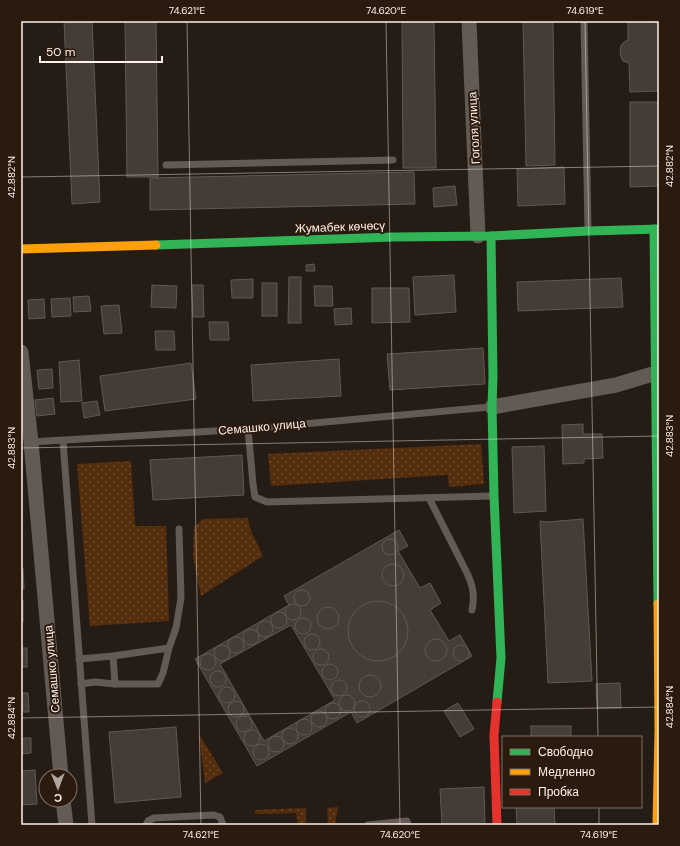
<svg xmlns="http://www.w3.org/2000/svg" width="680" height="846" viewBox="0 0 680 846" font-family="'DM Sans',sans-serif">
<defs>
<pattern id="grass-dots" width="8" height="8" patternUnits="userSpaceOnUse"><rect width="8" height="8" fill="#542d0c"/><path d="M2 2h.1M6 6h.1" fill="none" stroke="#6e4c2f" stroke-width="1.8" stroke-linecap="round"/></pattern>
</defs>
<rect width="100%" height="100%" fill="#251c15"/>
<g fill="url(#grass-dots)">
<polygon points="481,444 484,484 449,487 448,475 271,486 268,454"/>
<polygon points="131,461 135,526 166,526 169,621 90,626 77,464"/>
<polygon points="248,518 250,529 263,556 201,596 193,557 194,527 203,519"/>
<polygon points="199,734 223,773 205,783"/>
<polygon points="338,807 335,825 328,825 327,808"/>
<polygon points="306,808 306,825 298,825 296,813 255,814 255,810"/>
</g>
<g fill="#443c35" stroke="#605852" fill-rule="evenodd">
<polygon points="64,21 92,21 100,202 72,204"/>
<polygon points="125,21 156,21 158,177 127,177"/>
<polygon points="402,21 434,21 436,168 403,168"/>
<polygon points="523,21 553,21 555,165 526,166"/>
<polygon points="628,21 654,21 659,26 659,91 630,92 629,63 623,61 621,57 620,51 621,46 624,42 628,40"/>
<polygon points="630,102 659,102 659,186 630,187"/>
<polygon points="564,167 565,204 518,206 517,169"/>
<polygon points="414,172 415,204 150,210 150,178"/>
<polygon points="455,186 457,205 434,207 433,188"/>
<polygon points="314,264 315,271 306,271 306,265"/>
<polygon points="454,275 456,312 415,315 413,277"/>
<polygon points="289,277 301,277 301,323 288,323"/>
<polygon points="621,278 623,307 518,311 517,282"/>
<polygon points="253,279 253,298 232,298 231,280"/>
<rect x="262" y="283" width="15" height="33"/>
<polygon points="152,285 177,286 176,308 151,307"/>
<polygon points="192,285 203,285 204,317 193,317"/>
<polygon points="314,286 332,286 333,306 315,306"/>
<polygon points="372,288 409,288 410,322 372,323"/>
<polygon points="89,296 91,311 74,312 73,297"/>
<polygon points="70,298 71,316 52,317 51,299"/>
<polygon points="44,299 45,318 29,319 28,300"/>
<polygon points="119,305 122,333 104,334 101,306"/>
<polygon points="351,308 352,324 335,325 334,309"/>
<polygon points="209,322 228,322 229,340 210,340"/>
<polygon points="155,331 174,331 175,350 156,350"/>
<polygon points="483,348 485,384 390,390 387,354"/>
<polygon points="339,359 341,396 253,401 251,365"/>
<polygon points="79,360 82,401 61,402 59,362"/>
<polygon points="191,363 196,399 105,411 100,376"/>
<polygon points="52,369 53,388 39,389 37,370"/>
<polygon points="53,398 55,414 37,416 35,400"/>
<polygon points="97,401 100,415 84,418 82,403"/>
<polygon points="583,424 583,434 602,434 603,458 584,459 584,463 563,464 562,425"/>
<polygon points="544,446 546,511 514,513 512,447"/>
<polygon points="242,455 244,495 153,500 150,460"/>
<polygon points="583,519 592,681 548,683 540,521 547,522"/>
<path d="M399,530L408,546L398,551L420,588L430,583L441,603L430,610L449,641L460,635L472,656L357,723L351,712L257,766L195,659L289,605L284,596ZM291,625L335,700L264,741L220,664Z"/>
<circle cx="390" cy="547" r="8"/>
<circle cx="393" cy="575" r="11"/>
<polygon points="21,568 23,568 24,589 21,589"/>
<circle cx="302" cy="598" r="8"/>
<rect x="21" y="600" width="2" height="22"/>
<circle cx="378" cy="631" r="30"/>
<circle cx="293" cy="612" r="8"/>
<circle cx="328" cy="618" r="11"/>
<circle cx="279" cy="620" r="8"/>
<circle cx="303" cy="626" r="8"/>
<circle cx="265" cy="629" r="8"/>
<circle cx="251" cy="637" r="8"/>
<circle cx="312" cy="642" r="8"/>
<circle cx="236" cy="645" r="8"/>
<circle cx="436" cy="650" r="11"/>
<circle cx="222" cy="653" r="8"/>
<circle cx="461" cy="653" r="8"/>
<rect x="21" y="648" width="6" height="19"/>
<circle cx="321" cy="657" r="8"/>
<circle cx="208" cy="662" r="8"/>
<circle cx="330" cy="672" r="8"/>
<circle cx="218" cy="679" r="8"/>
<circle cx="370" cy="686" r="11"/>
<circle cx="339" cy="688" r="8"/>
<polygon points="620,683 621,708 597,708 596,684"/>
<circle cx="227" cy="695" r="8"/>
<polygon points="21,693 28,693 29,712 21,712"/>
<circle cx="347" cy="703" r="8"/>
<circle cx="236" cy="709" r="8"/>
<circle cx="362" cy="709" r="8"/>
<polygon points="458,703 474,729 460,737 444,711"/>
<circle cx="333" cy="711" r="8"/>
<circle cx="319" cy="719" r="8"/>
<circle cx="244" cy="724" r="8"/>
<circle cx="304" cy="727" r="8"/>
<rect x="531" y="726" width="40" height="11"/>
<polygon points="176,727 181,797 115,803 109,732"/>
<circle cx="290" cy="736" r="8"/>
<circle cx="252" cy="738" r="8"/>
<circle cx="276" cy="744" r="8"/>
<polygon points="21,738 31,738 31,753 21,754"/>
<circle cx="261" cy="752" r="8"/>
<polygon points="35,770 37,804 21,805 21,771"/>
<polygon points="484,787 485,825 442,825 440,789"/>
<polygon points="516,807 554,807 555,825 517,825"/>
</g>
<g fill="none" stroke-linecap="round" stroke-linejoin="round">
<g stroke="#635a54" stroke-width="7">
<polyline points="584,21 588,229"/>
<polyline points="166,165 393,160"/>
<polyline points="248,429 253,484 255,497 267,502 492,496"/>
<polyline points="63,441 92,825"/>
<polyline points="31,442 248,429 490,407"/>
<path d="M429,498L467,573C473,586 475,596 472,610"/>
<polyline points="113,656 115,684"/>
<polyline points="79,659 113,656 169,648"/>
<polyline points="81,684 95,682 115,684 158,684 163,673 169,648 176,628 181,598 179,529"/>
<polyline points="146,825 148,821 154,818 214,815 220,817 223,825"/>
<polyline points="368,825 407,821 408,825"/>
</g>
<g stroke="#635a54" stroke-width="15">
<polyline points="469,21 478,236"/>
<polyline points="21,352 31,442 61,776"/>
<polyline points="492,407 616,385 656,373"/>
<polyline points="63,800 66,825"/>
</g>
<g stroke="#30b455" stroke-width="9">
<polyline points="654,229 658,604"/>
<polyline points="491,236 493,377 492,407 494,496 501,658 497,702"/>
<polyline points="156,245 394,237 491,236 588,231 659,229"/>
</g>
<g stroke="#ff9f0a" stroke-width="9">
<polyline points="21,249 156,245"/>
<polyline points="657,825 659,730 658,604"/>
</g>
<polyline stroke="#e5322d" stroke-width="9" points="497,702 494,735 497,825"/>
</g>
<path fill="none" stroke="#fdf1e9" stroke-width="1" stroke-opacity="0.45" d="M187,21L201,825M386,21L400,825M585,21L598,737M21,177L659,166M21,448L659,436M21,718L659,707M599,807V825"/>
<g text-anchor="middle" dominant-baseline="central" stroke-width="4" stroke-linejoin="round" paint-order="stroke">
<g font-size="12" fill="#fdf1e9" stroke="#2b1b0f">
<text transform="translate(474 128) rotate(-93)">Гоголя улица</text>
<text transform="translate(340 227) rotate(-2)">Жумабек көчөсү</text>
<text transform="translate(262 427) rotate(-5)">Семашко улица</text>
<text transform="translate(52 669) rotate(-95)">Семашко улица</text>
</g>
</g>
<rect width="680" height="846" fill="none" stroke="#2b1b0f" stroke-width="44"/>
<rect x="502" y="736" width="140" height="72" fill="#2b1b0f" stroke="#7f7166"/>
<rect x="510" y="749" width="20" height="6" fill="#30b455" stroke="#7f7166"/>
<text x="538" y="756" font-size="12" fill="#fdf1e9">Свободно</text>
<rect x="510" y="769" width="20" height="6" fill="#ff9f0a" stroke="#7f7166"/>
<text x="538" y="776" font-size="12" fill="#fdf1e9">Медленно</text>
<rect x="510" y="789" width="20" height="6" fill="#e5322d" stroke="#7f7166"/>
<text x="538" y="796" font-size="12" fill="#fdf1e9">Пробка</text>
<g transform="translate(58 788) rotate(179)"><circle r="19" fill="#2b1b0f" stroke="#7f7166"/>
<path d="M0-3L7 15L0 10L-7 15Z" fill="#b1a69f"/>
<text y="-6" font-size="11" font-weight="bold" text-anchor="middle" fill="#fdf1e9">С</text>
</g>
<path d="M40 56v6h122v-6" fill="none" stroke="#fdf1e9" stroke-width="2"/>
<text x="46" y="56" font-size="12" fill="#fdf1e9" stroke="#2b1b0f" stroke-width="3" paint-order="stroke">50 m</text>
<rect x="22" y="22" width="636" height="802" fill="none" stroke="#fdf1e9" stroke-width="1.5"/>
<g font-size="10" text-anchor="middle" fill="#fdf1e9">
<text x="187" y="14">74.621°E</text>
<text x="386" y="14">74.620°E</text>
<text x="585" y="14">74.619°E</text>
<text transform="translate(669 166) rotate(-90)" y="4">42.882°N</text>
<text transform="translate(11 177) rotate(-90)" y="4">42.882°N</text>
<text transform="translate(669 436) rotate(-90)" y="4">42.883°N</text>
<text transform="translate(11 448) rotate(-90)" y="4">42.883°N</text>
<text transform="translate(669 707) rotate(-90)" y="4">42.884°N</text>
<text transform="translate(11 718) rotate(-90)" y="4">42.884°N</text>
<text x="201" y="838">74.621°E</text>
<text x="400" y="838">74.620°E</text>
<text x="599" y="838">74.619°E</text>
</g>
</svg>
